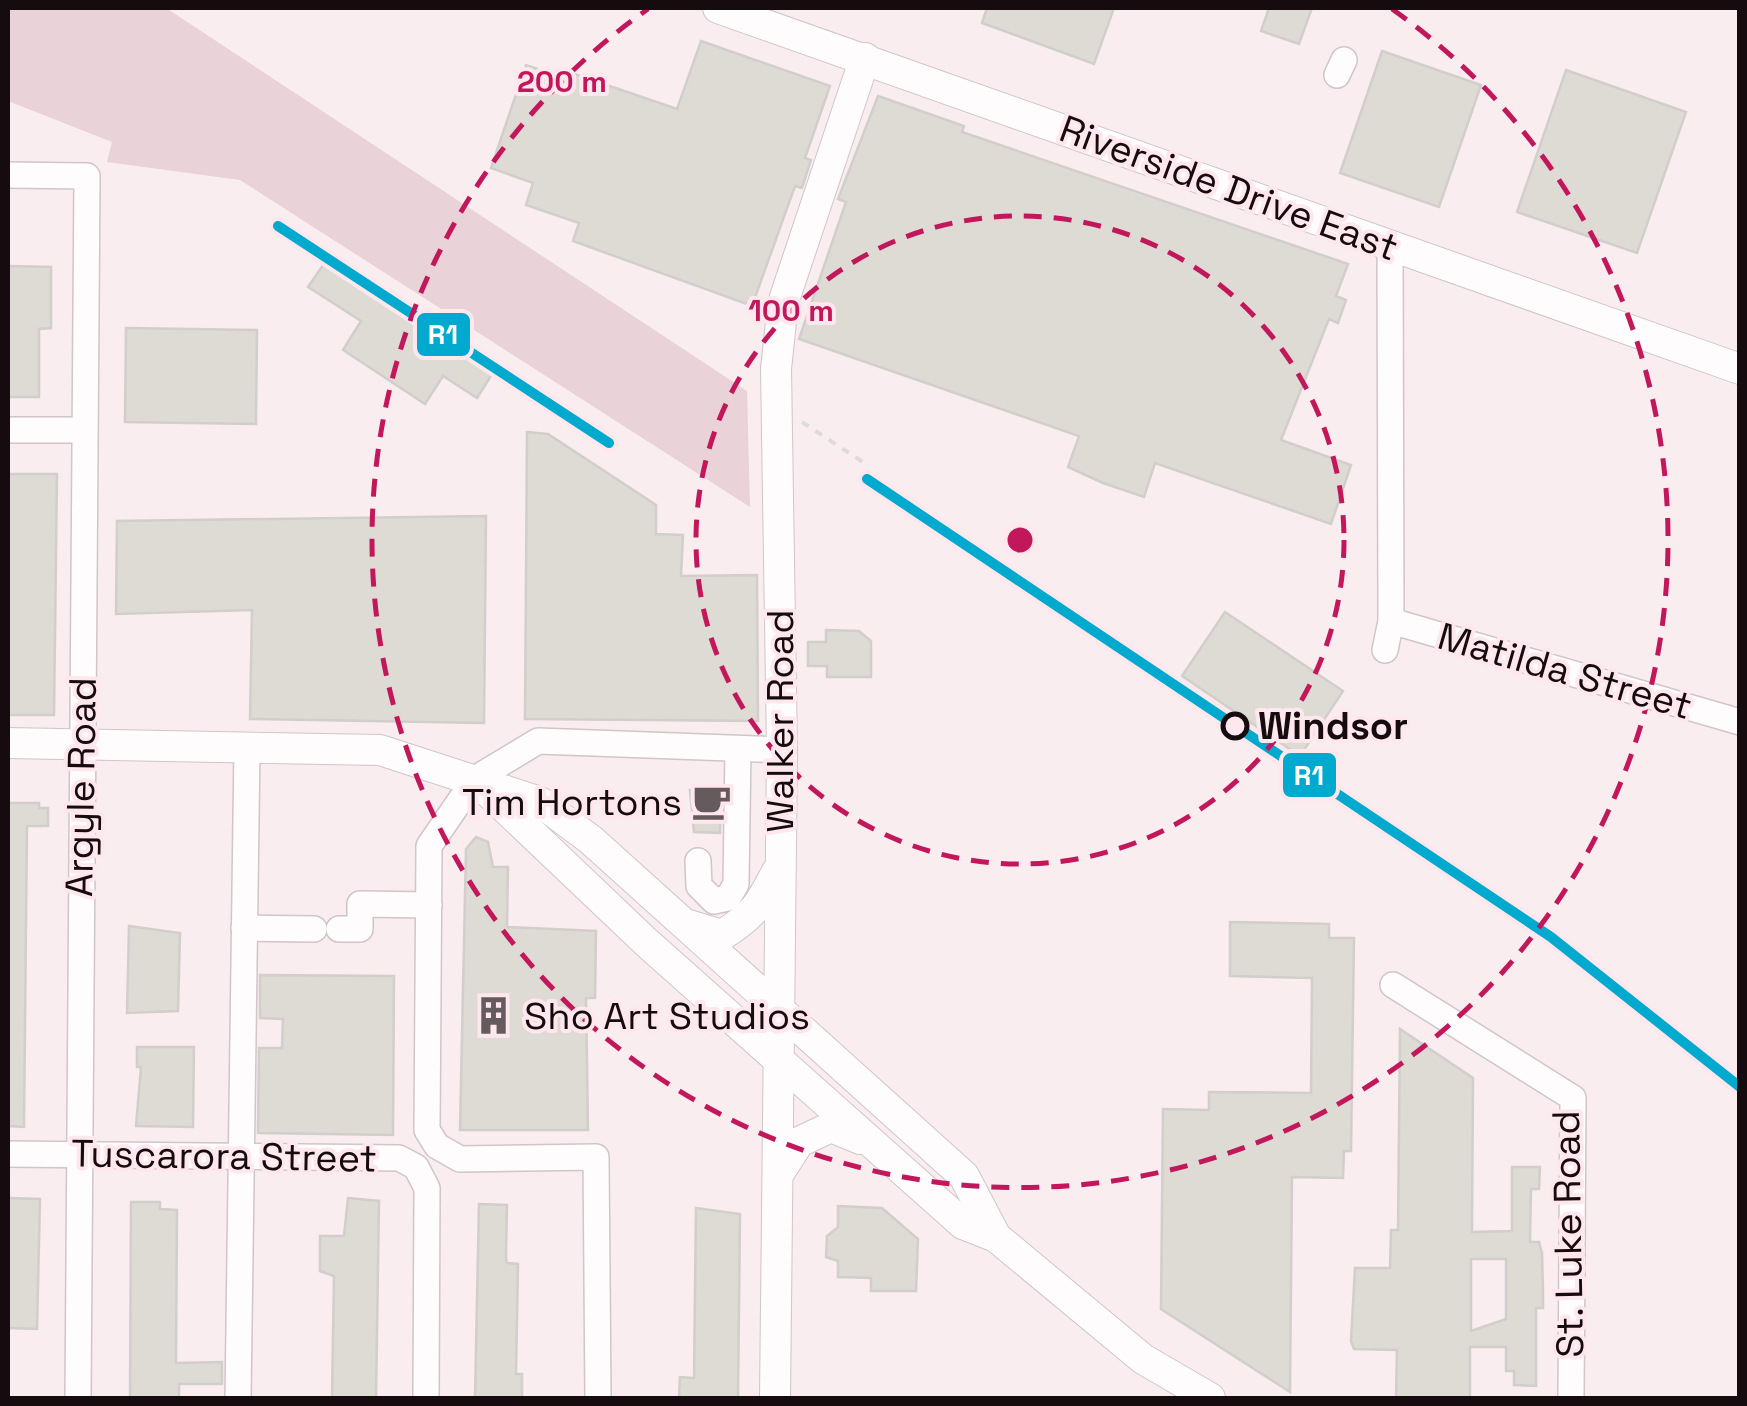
<svg xmlns="http://www.w3.org/2000/svg" width="1747" height="1406" viewBox="0 0 1747 1406" font-family="'Space Grotesk',sans-serif">
<rect width="100%" height="100%" fill="#f9edf0"/>
<polygon fill="#e9d2d8" points="8,8 166,8 747,391 750,507 240,180 107,162 112,142 8,101"/>
<g fill="#dddbd4" stroke="#d2cecb" stroke-width="2.5" fill-rule="evenodd">
<polygon points="987,8 1114,8 1094,64 982,23"/>
<polygon points="1269,8 1312,8 1299,44 1261,31"/>
<polygon points="701,41 830,86 805,158 811,160 802,188 795,186 752,306 573,241 579,223 526,205 533,183 491,168 526,65 570,80 572,73 677,109"/>
<polygon points="1382,51 1481,85 1439,207 1340,173"/>
<polygon points="1566,70 1686,112 1637,253 1517,212"/>
<polygon points="878,96 964,126 962,132 1348,264 1336,296 1346,300 1338,323 1329,319 1281,440 1351,465 1331,524 1155,463 1144,497 1103,483 1068,467 1079,436 799,339 846,202 838,199"/>
<polygon points="326,261 494,371 477,398 443,376 425,404 343,350 361,321 308,287"/>
<polygon points="8,266 51,267 51,328 39,329 39,397 8,397"/>
<polygon points="126,328 257,330 256,424 125,422"/>
<polygon points="527,432 548,434 656,505 656,534 683,535 681,576 757,575 758,721 525,719"/>
<polygon points="8,474 57,474 54,715 8,715"/>
<polygon points="486,516 484,723 250,719 252,610 116,614 117,521"/>
<polygon points="1225,612 1343,691 1300,756 1182,676"/>
<polygon points="826,630 859,631 871,641 871,677 827,677 827,666 808,666 808,642 826,642"/>
<polygon points="690,790 721,791 720,833 694,832"/>
<polygon points="8,803 39,803 39,808 48,808 48,826 27,826 24,1127 8,1126"/>
<polygon points="476,837 488,842 493,867 508,867 507,927 596,931 595,998 586,998 588,1130 460,1130 466,849"/>
<polygon points="1230,922 1329,924 1329,938 1354,938 1351,1151 1344,1151 1343,1178 1292,1177 1290,1392 1161,1309 1163,1109 1209,1110 1209,1092 1311,1093 1312,978 1230,976"/>
<polygon points="129,926 180,933 178,1011 127,1013"/>
<polygon points="260,975 394,976 393,1135 258,1133 259,1048 282,1048 283,1019 260,1018"/>
<path d="M1400,1029L1473,1078L1472,1232L1512,1231V1167H1540L1539,1189H1531L1530,1242H1539L1542,1253L1543,1290V1308H1536V1386L1514,1385V1371H1506V1347H1470V1398H1396L1397,1350L1354,1349L1351,1341L1355,1268H1390L1391,1230H1398ZM1471,1259H1506V1319L1471,1331Z"/>
<polygon points="137,1047 194,1047 193,1127 136,1126 141,1067 137,1067"/>
<polygon points="8,1198 40,1199 37,1329 8,1328"/>
<polygon points="348,1198 379,1201 376,1398 332,1398 334,1276 320,1271 320,1236 344,1236"/>
<polygon points="131,1202 160,1202 160,1209 177,1210 176,1363 222,1362 222,1384 179,1384 179,1398 130,1398"/>
<polygon points="479,1204 507,1205 506,1258 507,1263 518,1264 516,1374 522,1374 522,1398 475,1398"/>
<polygon points="838,1206 882,1208 918,1239 916,1291 871,1291 871,1278 838,1277 838,1261 826,1257 827,1236 838,1227"/>
<polygon points="696,1208 740,1214 738,1398 679,1398 680,1377 694,1378"/>
</g>
<g fill="none" stroke-linecap="round" stroke-linejoin="round">
<defs>
<g id="minor">
<polyline points="1337,75 1344,60"/>
<polyline points="8,175 87,176 78,1398"/>
<polyline points="8,430 84,430"/>
<polyline points="1391,621 1740,722"/>
<polyline points="1385,650 1391,621 1390,245"/>
<polyline points="698,861 699,886 714,901 728,898 736,884 738,749"/>
<polyline points="244,928 314,929"/>
<polyline points="339,929 360,929 360,904 429,905"/>
<polyline points="1393,985 1573,1098 1571,1398"/>
<polyline points="8,1154 399,1158 416,1167 427,1188 426,1398"/>
<polyline points="238,1398 247,747"/>
<polyline points="598,1398 596,1157 460,1159 437,1146 427,1130 429,846 475,779 538,741 782,750"/>
</g>
<g id="major">
<polyline points="718,8 1740,369"/>
<polyline points="8,743 380,750 540,802 591,840 964,1176 996,1237"/>
<polyline points="484,788 646,942 963,1224 996,1237 1143,1359 1210,1398"/>
<path d="M689,925L722,935C754,915 759,906 776,873"/>
<polyline points="779,1173 799,1142 831,1127 860,1139"/>
<polyline points="775,1398 782,750 776,369 783,303 865,58"/>
</g>
</defs>
<use href="#minor" stroke="#d0c5c8" stroke-width="28"/>
<use href="#major" stroke="#d0c5c8" stroke-width="32"/>
<polyline stroke="#dfdbdc" stroke-width="4" stroke-dasharray="8 8" stroke-linecap="butt" points="802,422 869,466"/>
<use href="#minor" stroke="#fefcfd" stroke-width="25"/>
<use href="#major" stroke="#fefcfd" stroke-width="30"/>
<defs>
<g id="rail">
<polyline points="278,226 609,443"/>
<polyline points="867,479 1238,728"/>
</g>
</defs>
<use href="#rail" stroke="#d5d1d2" stroke-width="10"/>
<use href="#rail" stroke="#ffe7ee" stroke-width="6" stroke-dasharray="19" stroke-linecap="butt"/>
<defs>
<g id="rail-1">
<polyline points="278,226 609,443"/>
<polyline points="867,479 1551,937 1740,1087"/>
</g>
</defs>
<use href="#rail-1" stroke="#ffe7ee" stroke-width="18"/>
<use href="#rail-1" stroke="#00a9ce" stroke-width="10"/>
</g>
<g fill="none" stroke="#c2185b" stroke-width="5" stroke-dasharray="18 12">
<circle cx="1020" cy="540" r="324"/>
<path d="M1392 9A648 648 0 1 1 648 9"/>
</g>
<defs>
<symbol id="cafe-bare" viewBox="-9 -9 18 18"><path d="M-5.5-4.5H6V0H3Q3 3.5 0 3.5H-2.5Q-5.5 3.5-5.5 0ZM3-3.2v2h1.7v-2ZM-6 4.5H4V6H-6Z" fill="#655b5e" stroke="#ffe7ee" stroke-width="2.5" paint-order="stroke"/></symbol>
<symbol id="building-bare" viewBox="-9 -9 18 18"><path d="M-4-6H4V6H1V3H-1V6H-4ZM-2.5-4.3h1.7v1.8h-1.7ZM.8-4.3h1.7v1.8H.8ZM-2.5-1h1.7V.8h-1.7ZM.8-1h1.7V.8H.8Z" fill="#655b5e" stroke="#ffe7ee" stroke-width="2.5" paint-order="stroke"/></symbol>
</defs>
<g fill-rule="evenodd">
<use href="#cafe-bare" x="684" y="774" width="55" height="55"/>
<use href="#building-bare" x="466" y="988" width="55" height="55"/>
</g>
<circle fill="#ffe7ee" stroke="#160c0f" stroke-width="5" cx="1235" cy="726" r="12"/>
<g text-anchor="middle" dominant-baseline="central" stroke-width="8" stroke-linejoin="round" paint-order="stroke">
<g font-size="38" fill="#160c0f" stroke="#ffe7ee">
<text transform="translate(1229 188) rotate(20)">Riverside Drive East</text>
<text transform="translate(1565 671) rotate(16)">Matilda Street</text>
<text transform="translate(780 721) rotate(-90)">Walker Road</text>
<text transform="translate(81 787) rotate(-89)">Argyle Road</text>
<text transform="translate(224 1156) rotate(1)">Tuscarora Street</text>
<text transform="translate(1568 1234) rotate(-91)">St. Luke Road</text>
</g>
<g font-size="38" font-weight="bold" fill="#160c0f" stroke="#ffe7ee" text-anchor="start">
<text x="1258" y="726">Windsor</text>
</g>
<g font-size="38" fill="#160c0f" stroke="#ffe7ee" text-anchor="end">
<text x="682" y="802">Tim Hortons</text>
<text x="524" y="1016" text-anchor="start">Sho Art Studios</text>
</g>
</g>
<circle cx="1020" cy="540" r="15" fill="#c2185b" stroke="#ffe7ee" stroke-width="5"/>
<g font-size="30" text-anchor="middle" font-weight="bold" fill="#c2185b" stroke="#ffe7ee" stroke-width="8" stroke-linejoin="round" paint-order="stroke">
<text x="562" y="92">200 m</text>
<text x="791" y="321">100 m</text>
</g>
<g stroke="#ffe7ee" stroke-width="4">
<rect x="415" y="311" width="57" height="47" rx="10" fill="#00a9ce"/>
<rect x="1281" y="751" width="57" height="48" rx="10" fill="#00a9ce"/>
</g>
<g font-size="28" text-anchor="middle" font-weight="bold" fill="#fff">
<text x="443" y="344">R1</text>
<text x="1309" y="785">R1</text>
</g>
<rect width="1747" height="1406" fill="none" stroke="#160c0f" stroke-width="20"/>
</svg>
